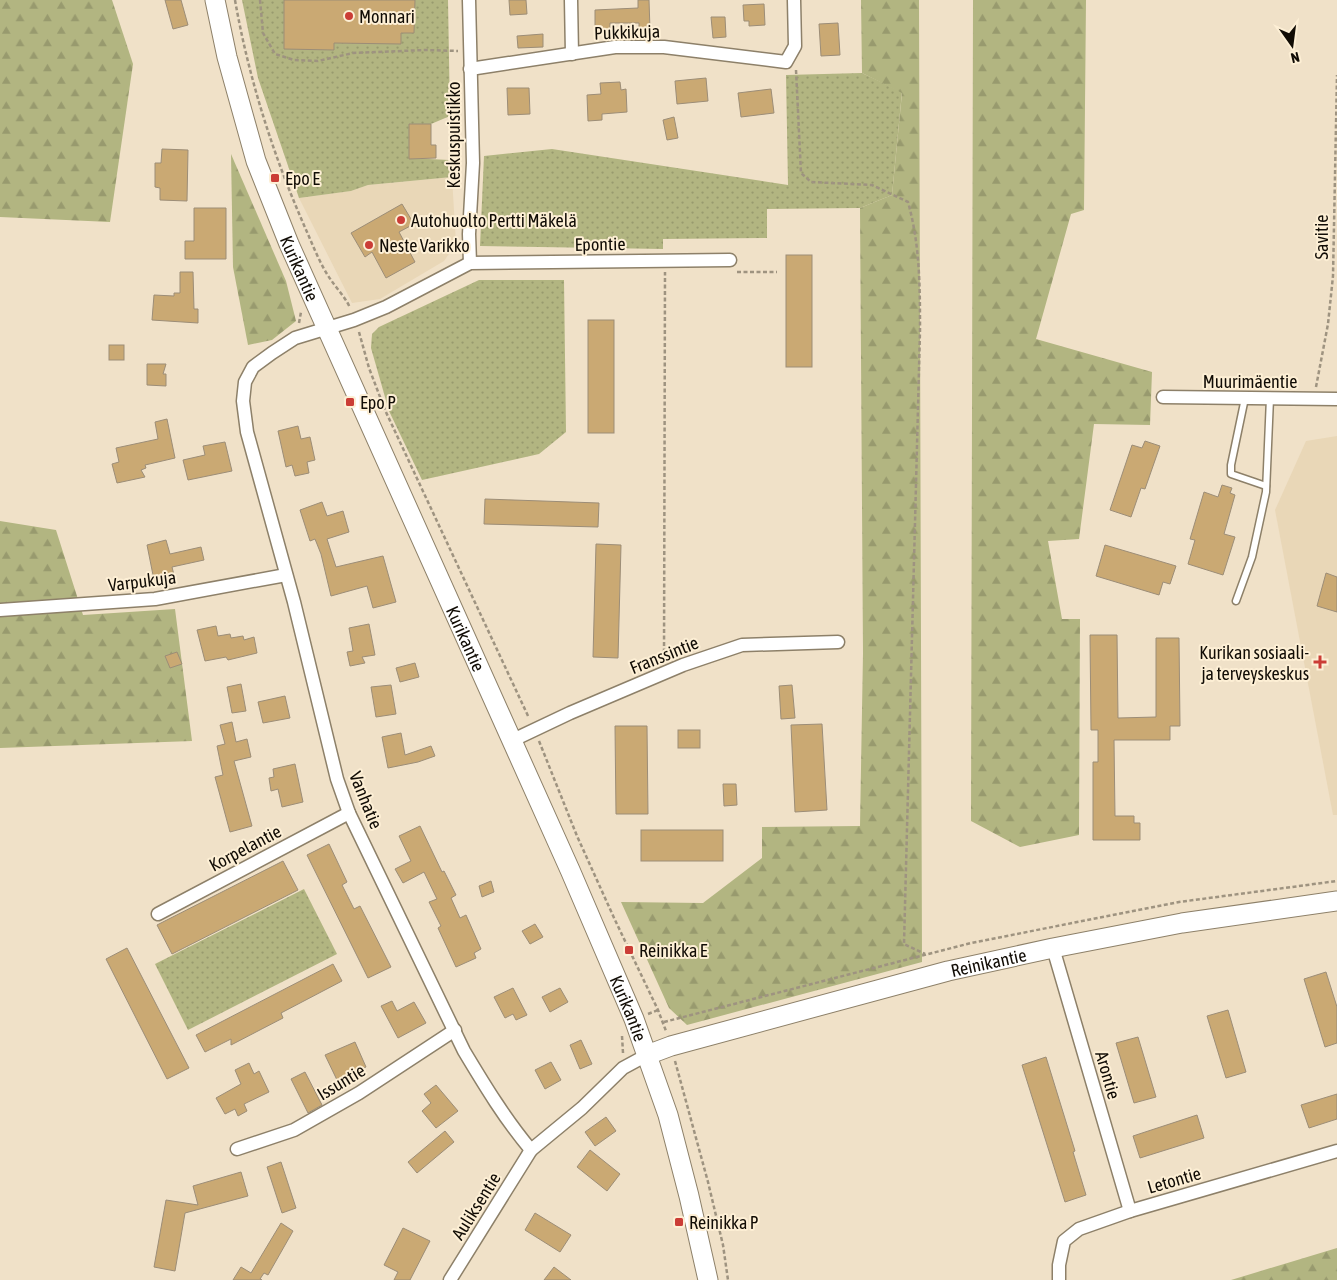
<svg xmlns="http://www.w3.org/2000/svg" width="1337" height="1280" viewBox="0 0 1337 1280" font-family="'Asap Condensed',sans-serif">
<defs>
<pattern id="grass-dots" width="8" height="8" patternUnits="userSpaceOnUse" patternTransform="scale(1.25)"><rect width="8" height="8" fill="#b2b581"/><path d="M2 2h.1M6 6h.1" fill="none" stroke="#989a6e" stroke-width="1.8" stroke-linecap="round"/></pattern>
<pattern id="forest-firs" width="22" height="20" patternUnits="userSpaceOnUse" patternTransform="scale(1.25)"><rect width="22" height="20" fill="#b2b581"/><path d="M5 1l3.5 6h-7zM16 11l3.5 6h-7z" fill="#989a6e"/></pattern>
</defs>
<rect width="100%" height="100%" fill="#f0e1c8"/>
<g fill="#e9d7b7">
<polygon points="452,177 456,244 444,261 380,299 352,303 299,198 351,191 368,185"/>
<polygon points="1337,436 1337,815 1333,815 1275,510 1306,441"/>
</g>
<g fill="url(#grass-dots)">
<polygon points="242,0 448,0 450,116 431,124 409,124 409,158 449,160 452,177 368,185 351,191 299,198 258,78"/>
<polygon points="862,73 902,92 892,195 860,208 767,209 767,238 663,239 663,249 480,246 484,156 552,149 788,185 786,75"/>
<polygon points="479,280 564,280 566,432 539,454 422,480 389,411 371,348 372,334 379,327"/>
<polygon points="304,889 337,954 188,1030 155,964"/>
</g>
<g fill="url(#forest-firs)">
<polygon points="0,0 112,0 133,64 110,222 0,217"/>
<polygon points="861,0 919,0 922,962 687,1025 669,1008 621,902 703,903 762,858 762,827 860,826 863,653 860,208 892,195 902,93 862,73"/>
<polygon points="973,0 1086,0 1084,210 1071,214 1036,339 1152,372 1150,425 1094,424 1079,539 1048,541 1062,619 1080,619 1079,835 1020,847 971,821"/>
<polygon points="231,154 286,281 296,321 272,340 248,345 233,267"/>
<polygon points="0,521 56,530 83,615 175,609 192,741 0,748"/>
<polygon points="1337,1248 1337,1280 1231,1280"/>
</g>
<g fill="#caa973" stroke="#9c8d77">
<polygon points="165,0 181,0 188,25 173,29"/>
<polygon points="284,0 415,0 414,33 401,33 401,44 334,43 334,50 284,49"/>
<polygon points="509,0 526,0 527,14 510,15"/>
<polygon points="638,0 649,0 650,30 639,30 639,23 610,23 610,32 595,33 595,10 638,8"/>
<polygon points="764,4 765,25 749,26 749,21 744,21 743,5"/>
<polygon points="711,17 725,17 726,37 713,38"/>
<polygon points="838,23 840,55 821,56 819,24"/>
<polygon points="543,34 543,47 518,48 517,36"/>
<polygon points="706,78 708,101 677,104 675,81"/>
<polygon points="620,82 621,90 626,89 627,112 602,114 602,120 588,121 587,95 601,94 600,83"/>
<polygon points="507,88 529,88 530,114 508,115"/>
<polygon points="771,89 774,113 741,117 738,93"/>
<polygon points="674,117 678,138 667,140 663,120"/>
<polygon points="409,124 431,124 431,145 436,145 436,158 409,159"/>
<polygon points="162,149 188,150 187,201 160,200 160,188 155,187 155,163 161,163"/>
<polygon points="402,204 414,224 399,232 415,262 386,278 372,252 365,257 351,233"/>
<polygon points="194,208 226,208 226,259 185,259 185,241 194,241"/>
<rect x="786" y="255" width="26" height="112"/>
<polygon points="180,272 193,272 194,309 198,309 198,323 152,320 154,295 174,296 174,293 180,293"/>
<rect x="588" y="320" width="26" height="113"/>
<rect x="109" y="345" width="15" height="15"/>
<polygon points="147,364 166,364 163,374 166,374 166,386 147,385"/>
<polygon points="167,419 175,458 145,465 146,468 141,470 145,477 117,483 112,464 119,462 116,448 158,439 155,422"/>
<polygon points="298,426 301,439 310,437 315,460 307,462 309,473 295,476 292,465 286,467 278,431"/>
<polygon points="1145,441 1160,446 1145,489 1141,488 1131,517 1110,510 1132,445 1142,448"/>
<polygon points="225,442 232,471 188,480 183,460 205,455 203,446"/>
<polygon points="1222,485 1232,488 1230,493 1235,495 1224,534 1235,537 1223,575 1188,564 1195,540 1190,539 1204,492 1218,497"/>
<polygon points="485,499 599,503 598,527 484,524"/>
<polygon points="322,502 327,516 343,511 349,532 327,539 336,567 383,556 396,602 373,608 367,586 331,596 321,554 315,539 310,541 300,510"/>
<polygon points="166,540 170,554 201,547 204,560 172,567 174,575 154,580 147,545"/>
<polygon points="596,544 621,545 618,658 593,657"/>
<polygon points="1105,545 1176,566 1170,584 1163,582 1159,595 1096,576"/>
<polygon points="1326,573 1337,577 1337,612 1317,606"/>
<polygon points="369,624 375,655 362,657 365,663 350,666 347,652 353,651 349,628"/>
<polygon points="216,626 218,636 230,634 231,638 243,636 244,640 254,637 257,653 228,660 226,657 205,661 197,630"/>
<polygon points="1090,635 1117,635 1118,718 1156,717 1156,638 1179,638 1180,726 1170,726 1170,740 1114,740 1115,816 1134,816 1134,823 1140,823 1140,840 1093,840 1093,762 1098,762 1098,730 1091,730"/>
<polygon points="177,652 182,664 170,668 165,656"/>
<polygon points="415,663 419,677 400,682 396,668"/>
<polygon points="241,684 246,711 232,713 227,687"/>
<polygon points="391,685 396,714 376,717 371,687"/>
<polygon points="792,685 795,718 781,719 779,686"/>
<polygon points="285,696 290,718 263,723 258,702"/>
<polygon points="232,722 236,742 247,739 251,757 234,761 252,826 230,832 215,777 223,775 217,746 225,744 220,725"/>
<polygon points="822,724 827,810 795,812 791,725"/>
<polygon points="615,726 647,726 648,814 616,814"/>
<rect x="678" y="730" width="22" height="18"/>
<polygon points="401,733 405,755 431,746 435,756 418,762 388,768 382,737"/>
<polygon points="295,764 303,802 282,807 278,789 271,791 269,778 274,777 273,769"/>
<polygon points="723,784 736,784 737,805 724,806"/>
<polygon points="420,826 442,872 444,871 456,895 451,898 460,918 466,915 481,949 474,953 476,958 456,967 438,928 441,926 429,902 437,899 424,872 403,883 395,869 411,861 399,836"/>
<rect x="641" y="830" width="82" height="31"/>
<polygon points="329,844 347,882 342,885 354,909 360,906 391,967 368,978 307,855"/>
<polygon points="283,861 298,890 172,954 157,925"/>
<polygon points="491,881 494,892 482,897 479,886"/>
<polygon points="535,924 543,937 530,944 522,931"/>
<polygon points="127,948 189,1068 167,1079 106,959"/>
<polygon points="333,964 342,981 281,1013 283,1018 231,1045 231,1039 205,1052 196,1035"/>
<polygon points="1326,972 1337,1007 1337,1043 1325,1047 1304,979"/>
<polygon points="513,988 527,1015 516,1020 513,1014 505,1018 494,997"/>
<polygon points="560,988 568,1002 550,1012 542,997"/>
<polygon points="392,1001 397,1011 414,1002 426,1023 398,1038 381,1006"/>
<polygon points="1228,1010 1246,1072 1226,1078 1207,1016"/>
<polygon points="1138,1037 1156,1097 1134,1103 1116,1043"/>
<polygon points="581,1040 592,1064 580,1069 570,1045"/>
<polygon points="355,1042 366,1067 337,1080 325,1055"/>
<polygon points="1046,1057 1075,1151 1073,1152 1086,1195 1065,1202 1022,1065"/>
<polygon points="551,1062 561,1080 545,1089 535,1070"/>
<polygon points="249,1063 254,1074 259,1071 269,1092 244,1104 247,1111 238,1116 235,1109 225,1114 216,1098 241,1084 235,1070"/>
<polygon points="305,1072 322,1105 308,1113 291,1079"/>
<polygon points="436,1085 458,1111 436,1128 422,1111 431,1103 424,1094"/>
<polygon points="1337,1094 1337,1119 1309,1128 1301,1105"/>
<polygon points="1197,1115 1204,1138 1140,1158 1133,1136"/>
<polygon points="606,1117 616,1131 595,1146 585,1132"/>
<polygon points="445,1131 454,1142 417,1173 408,1162"/>
<polygon points="590,1150 620,1174 607,1191 577,1167"/>
<polygon points="281,1162 296,1208 282,1213 267,1167"/>
<polygon points="241,1172 248,1196 185,1213 175,1271 154,1267 166,1200 198,1205 193,1186"/>
<polygon points="535,1213 571,1235 560,1252 525,1230"/>
<polygon points="281,1223 293,1231 268,1275 264,1273 260,1279 262,1280 233,1280 241,1267 251,1273"/>
<polygon points="403,1228 430,1241 410,1280 394,1280 398,1272 384,1265"/>
<polygon points="554,1267 571,1280 544,1280"/>
</g>
<g fill="none" stroke-linecap="round" stroke-linejoin="round">
<defs>
<g id="lane">
<polyline points="1245,398 1231,465 1231,474 1266,486"/>
<polyline points="1236,601 1252,557 1266,492 1270,398"/>
</g>
<g id="street">
<polyline points="469,0 473,163 469,234 470,263"/>
<polyline points="571,0 572,54"/>
<polyline points="470,69 615,47 664,47 786,62 795,46 794,0"/>
<polyline points="1163,397 1337,399"/>
<polyline points="0,610 155,599 286,575"/>
<polyline points="511,741 570,713 683,665 742,645 838,642"/>
<polyline points="158,914 349,813"/>
<polyline points="1053,948 1130,1211"/>
<path d="M647,1055L623,1068L582,1108L531,1150C505,1119 485,1086 464,1051L349,813L337,779L294,602L247,432L243,401L245,382L253,367L272,353L295,338L354,320L386,307L470,263L730,260"/>
<polyline points="237,1149 294,1130 359,1093 455,1030"/>
<polyline points="450,1280 531,1150"/>
<polyline points="1059,1280 1059,1265 1064,1241 1079,1229 1130,1211 1337,1151"/>
</g>
<g id="secondary">
<path id="s1" d="M215,0L227,57L256,161L289,244L570,870L634,1019L668,1115L689,1196L708,1280"/>
<path id="s2" d="M647,1055L671,1046L948,971L1053,948L1182,923L1337,901"/>
</g>
</defs>
<use href="#lane" stroke="#8d8069" stroke-width="9"/>
<use href="#street" stroke="#8d8069" stroke-width="15"/>
<use href="#secondary" stroke="#8d8069" stroke-width="21"/>
<g stroke="#9e9380" stroke-width="2.5" stroke-dasharray="4 2.5" stroke-linecap="butt">
<path d="M235,0C249,80 274,158 307,232C314,248 321,266 331,280C337,289 346,298 350,308"/>
<polyline points="260,0 263,33 275,54 294,60 318,61 353,53 425,50 458,51"/>
<path d="M796,70L801,173L811,182L872,185L908,202C920,245 920,287 920,331L904,944L925,954"/>
<polyline points="737,272 777,272"/>
<polyline points="299,323 301,312"/>
<polyline points="359,332 369,368 385,410 529,718"/>
<polyline points="1316,387 1328,324 1333,276 1337,75"/>
<polyline points="664,659 665,272"/>
<polyline points="539,741 577,836 615,920 658,1010 666,1031"/>
<polyline points="648,1014 658,1010"/>
<polyline points="664,1022 971,943 1179,902 1337,881"/>
<polyline points="622,1036 623,1053"/>
<polyline points="675,1061 708,1182 723,1245 728,1280"/>
</g>
<use href="#lane" stroke="#fff" stroke-width="6"/>
<use href="#street" stroke="#fff" stroke-width="12"/>
<use href="#secondary" stroke="#fff" stroke-width="19"/>
</g>
<g fill="#cb3d36" stroke="#fdefd5" stroke-width="2">
<circle cx="349" cy="16" r="5"/>
<rect x="270" y="173" width="10" height="10" rx="2.5"/>
<circle cx="401" cy="220" r="5"/>
<circle cx="369" cy="245" r="5"/>
<rect x="345" y="397" width="10" height="10" rx="2.5"/>
<path d="M1317.5 654.5h5v5h5v5h-5v5h-5v-5h-5v-5h5z"/>
<rect x="624" y="945" width="10" height="10" rx="2.5"/>
<rect x="674" y="1217" width="10" height="10" rx="2.5"/>
</g>
<g text-anchor="middle" dominant-baseline="central" stroke-width="4" stroke-linejoin="round" paint-order="stroke">
<g font-size="18" fill="#110c05" stroke="#fdefd5" text-anchor="start">
<text x="359" y="16">Monnari</text>
<text x="285" y="178">Epo E</text>
<text x="411" y="220">Autohuolto Pertti Mäkelä</text>
<text x="379" y="245">Neste Varikko</text>
<text x="360" y="402">Epo P</text>
<text x="1309" y="652" text-anchor="end">Kurikan sosiaali-<tspan x="1309" dy="21">ja terveyskeskus</tspan></text>
<text x="639" y="950">Reinikka E</text>
<text x="689" y="1222">Reinikka P</text>
</g>
<g font-size="18" fill="#110c05" stroke="#fdefd5">
<text transform="translate(627 32) rotate(-2)">Pukkikuja</text>
<text transform="translate(453 135) rotate(-90)">Keskuspuistikko</text>
<text transform="translate(1321 237) rotate(-90)">Savitie</text>
<text transform="translate(600 244) rotate(-1)">Epontie</text>
<text stroke="none"><textPath href="#s1" startOffset="282">Kurikantie</textPath></text>
<text x="1250" y="381">Muurimäentie</text>
<text transform="translate(142 581) rotate(-7)">Varpukuja</text>
<text stroke="none"><textPath href="#s1" startOffset="688">Kurikantie</textPath></text>
<text transform="translate(664 655) rotate(-22)">Franssintie</text>
<text transform="translate(366 800) rotate(68)">Vanhatie</text>
<text transform="translate(245 848) rotate(-28)">Korpelantie</text>
<text stroke="none"><textPath href="#s2" startOffset="354">Reinikantie</textPath></text>
<text stroke="none"><textPath href="#s1" startOffset="1092">Kurikantie</textPath></text>
<text transform="translate(1108 1075) rotate(74)">Arontie</text>
<text transform="translate(341 1082) rotate(-31)">Issuntie</text>
<text transform="translate(1174 1180) rotate(-16)">Letontie</text>
<text transform="translate(476 1206) rotate(-58)">Auliksentie</text>
</g>
</g>
<g transform="translate(1292 45) rotate(166)" stroke="#fdefd5" stroke-width="4" paint-order="stroke">
<path d="M0-4L9 19L0 12L-9 19Z" fill="#110c05"/>
<text y="-8" font-size="14" font-weight="bold" text-anchor="middle" fill="#110c05">N</text>
</g>
</svg>
